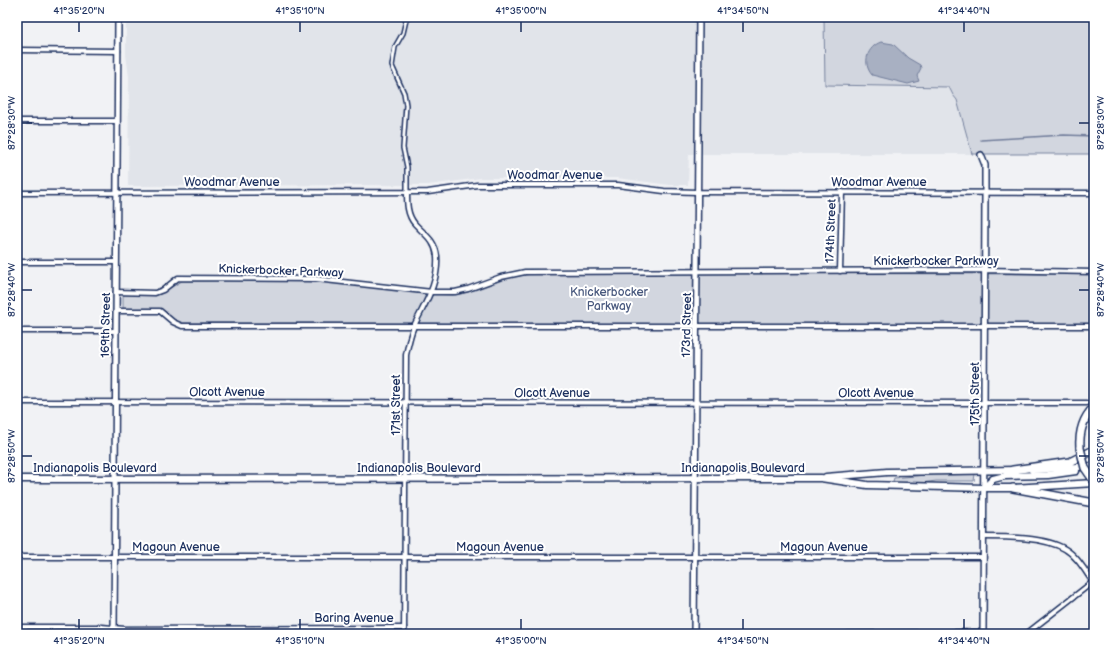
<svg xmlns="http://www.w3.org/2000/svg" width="1111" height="651" viewBox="0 0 1111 651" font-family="'Balsamiq Sans',sans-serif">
<rect width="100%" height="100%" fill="#f1f2f5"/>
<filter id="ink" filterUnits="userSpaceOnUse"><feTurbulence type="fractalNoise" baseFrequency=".025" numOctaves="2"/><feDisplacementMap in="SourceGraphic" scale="8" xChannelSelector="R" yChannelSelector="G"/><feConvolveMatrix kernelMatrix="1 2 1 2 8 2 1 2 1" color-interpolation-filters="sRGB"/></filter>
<g filter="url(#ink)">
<polygon fill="#e1e4ea" points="126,17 1094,17 1094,154 689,154 688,185 670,185 617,178 481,178 428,185 128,186 129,77 126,55"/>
<g fill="#d2d6df" stroke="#76829e">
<polygon points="824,17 1094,17 1094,154 972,154 957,100 953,95 949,87 825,85"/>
<polygon points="539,273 1094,274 1094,324 182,323 177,322 161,310 123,309 123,295 160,294 182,281 327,280 427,294 453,295 475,290 511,277"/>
<polygon points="936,474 975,474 974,481 936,481 914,484 895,483 893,481 894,478"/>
</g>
<path fill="#a8b0c2" stroke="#707c9a" d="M881,42L893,44L908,58L920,65L921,68L917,76L919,81L908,84L872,75C862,63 867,47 881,42Z"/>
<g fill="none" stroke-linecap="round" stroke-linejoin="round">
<polyline stroke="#707c9a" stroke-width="1.5" points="981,140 1064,135 1094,136"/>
<defs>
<polyline id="pedestrian" points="407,192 407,167 403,148 406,105 404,93 392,66 395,47 403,33 406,20 408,17"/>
<g id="minor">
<polyline points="17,50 118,51"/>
<polyline points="17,121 117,121"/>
<polyline points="17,193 428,192 477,185 618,185 664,191 697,192 1094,193"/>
<polyline points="17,262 116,262"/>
<polyline points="840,271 842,192"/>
<polyline points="116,292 155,293 163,290 178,278 316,279 432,292 455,292 468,289 501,277 525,272 985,270 1094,272"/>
<polyline points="116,311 160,311 173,322 182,326 1094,326"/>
<polyline points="17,331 116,331"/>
<polyline points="17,402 1086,403"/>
<path d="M984,537C1007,537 1045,537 1065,549C1077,556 1085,571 1093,582"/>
<polyline points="17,557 983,557"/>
<polyline points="17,627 101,627 125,629 404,628"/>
<path d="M404,634L406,355C408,345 410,335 414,326C425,303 439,283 437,256C435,240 425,235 415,224C407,215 407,203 407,192"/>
<polyline points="848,634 983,632"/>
<polyline points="1026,634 1094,581"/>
</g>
<g id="tertiary">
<polyline points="981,155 985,165 985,192 983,634"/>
<polyline points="114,634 118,17"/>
<polyline points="694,634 699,17"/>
</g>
<g id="primary">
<polyline points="1032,470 1094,466"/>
<polyline points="826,477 887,472 1017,470"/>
<polyline points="17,479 821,478 867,485 984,488 1013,488 1094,483"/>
<polyline points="984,488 993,479 1005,476 1048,475 1076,471"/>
</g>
<g id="motorway">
<path d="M1080,448C1079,433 1083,418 1094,407"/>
<polyline points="1013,470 1070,462 1094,450"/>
<polyline points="1013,488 1094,503"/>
</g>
</defs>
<use href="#pedestrian" stroke="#1b2f5e" stroke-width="6"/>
<use href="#minor" stroke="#1b2f5e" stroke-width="7"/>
<use href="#tertiary" stroke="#1b2f5e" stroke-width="8"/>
<use href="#primary" stroke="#1b2f5e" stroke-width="9"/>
<use href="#motorway" stroke="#1b2f5e" stroke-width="10"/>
<use href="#pedestrian" stroke="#fff" stroke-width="3"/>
<use href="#minor" stroke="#fff" stroke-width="4"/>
<use href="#tertiary" stroke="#fff" stroke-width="5"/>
<use href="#primary" stroke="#fff" stroke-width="6"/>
<use href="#motorway" stroke="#fff" stroke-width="7"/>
<defs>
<polyline id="motorway-bridge" points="1080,448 1085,468 1094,481"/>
</defs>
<use href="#motorway-bridge" stroke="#1b2f5e" stroke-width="10" stroke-linecap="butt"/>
<use href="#motorway-bridge" stroke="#fff" stroke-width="7"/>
</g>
</g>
<path fill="none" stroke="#1b2f5e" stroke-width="1.5" d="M79,22V32M300,22V32M521,22V32M743,22V32M964,22V32M22,123H32M1079,123H1089M22,290H32M1079,290H1089M22,456H32M1079,456H1089M79,619V629M300,619V629M521,619V629M743,619V629M964,619V629"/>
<g text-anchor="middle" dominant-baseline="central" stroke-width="4" stroke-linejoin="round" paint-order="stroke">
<g font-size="12" fill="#1b2f5e" stroke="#fff">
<text x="555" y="175">Woodmar Avenue</text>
<text x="232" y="182">Woodmar Avenue</text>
<text x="879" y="182">Woodmar Avenue</text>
<text transform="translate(831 231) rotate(-88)">174th Street</text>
<text x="936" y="261">Knickerbocker Parkway</text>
<text transform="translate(281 271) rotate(2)">Knickerbocker Parkway</text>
<text transform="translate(106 325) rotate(-89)">169th Street</text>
<text transform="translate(687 325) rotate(-89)">173rd Street</text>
<text x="227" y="392">Olcott Avenue</text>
<text x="552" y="393">Olcott Avenue</text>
<text x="876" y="393">Olcott Avenue</text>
<text transform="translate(975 394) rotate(-90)">175th Street</text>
<text transform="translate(396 405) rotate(-90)">171st Street</text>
<text x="95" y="468">Indianapolis Boulevard</text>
<text x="419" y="468">Indianapolis Boulevard</text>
<text x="743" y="468">Indianapolis Boulevard</text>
<text x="176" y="547">Magoun Avenue</text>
<text x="500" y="547">Magoun Avenue</text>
<text x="824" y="547">Magoun Avenue</text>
<text x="354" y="618">Baring Avenue</text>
</g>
<g font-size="12" fill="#49597e" stroke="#fff">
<text x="609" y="292">Knickerbocker<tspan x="609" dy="14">Parkway</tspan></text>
</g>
</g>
<rect width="1111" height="651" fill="none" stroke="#fff" stroke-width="44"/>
<rect x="22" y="22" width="1067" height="607" fill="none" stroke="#1b2f5e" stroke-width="1.5"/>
<g font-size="10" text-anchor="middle" fill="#1b2f5e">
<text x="79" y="14">41°35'20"N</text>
<text x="300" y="14">41°35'10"N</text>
<text x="521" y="14">41°35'00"N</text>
<text x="743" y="14">41°34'50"N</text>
<text x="964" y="14">41°34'40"N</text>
<text transform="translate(1100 123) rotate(-90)" y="4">87°28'30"W</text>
<text transform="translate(11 123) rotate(-90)" y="4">87°28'30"W</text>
<text transform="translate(1100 290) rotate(-90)" y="4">87°28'40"W</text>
<text transform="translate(11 290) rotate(-90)" y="4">87°28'40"W</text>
<text transform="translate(1100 456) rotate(-90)" y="4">87°28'50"W</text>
<text transform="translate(11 456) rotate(-90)" y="4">87°28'50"W</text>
<text x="79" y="644">41°35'20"N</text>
<text x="300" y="644">41°35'10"N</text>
<text x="521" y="644">41°35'00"N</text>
<text x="743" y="644">41°34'50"N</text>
<text x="964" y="644">41°34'40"N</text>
</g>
</svg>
